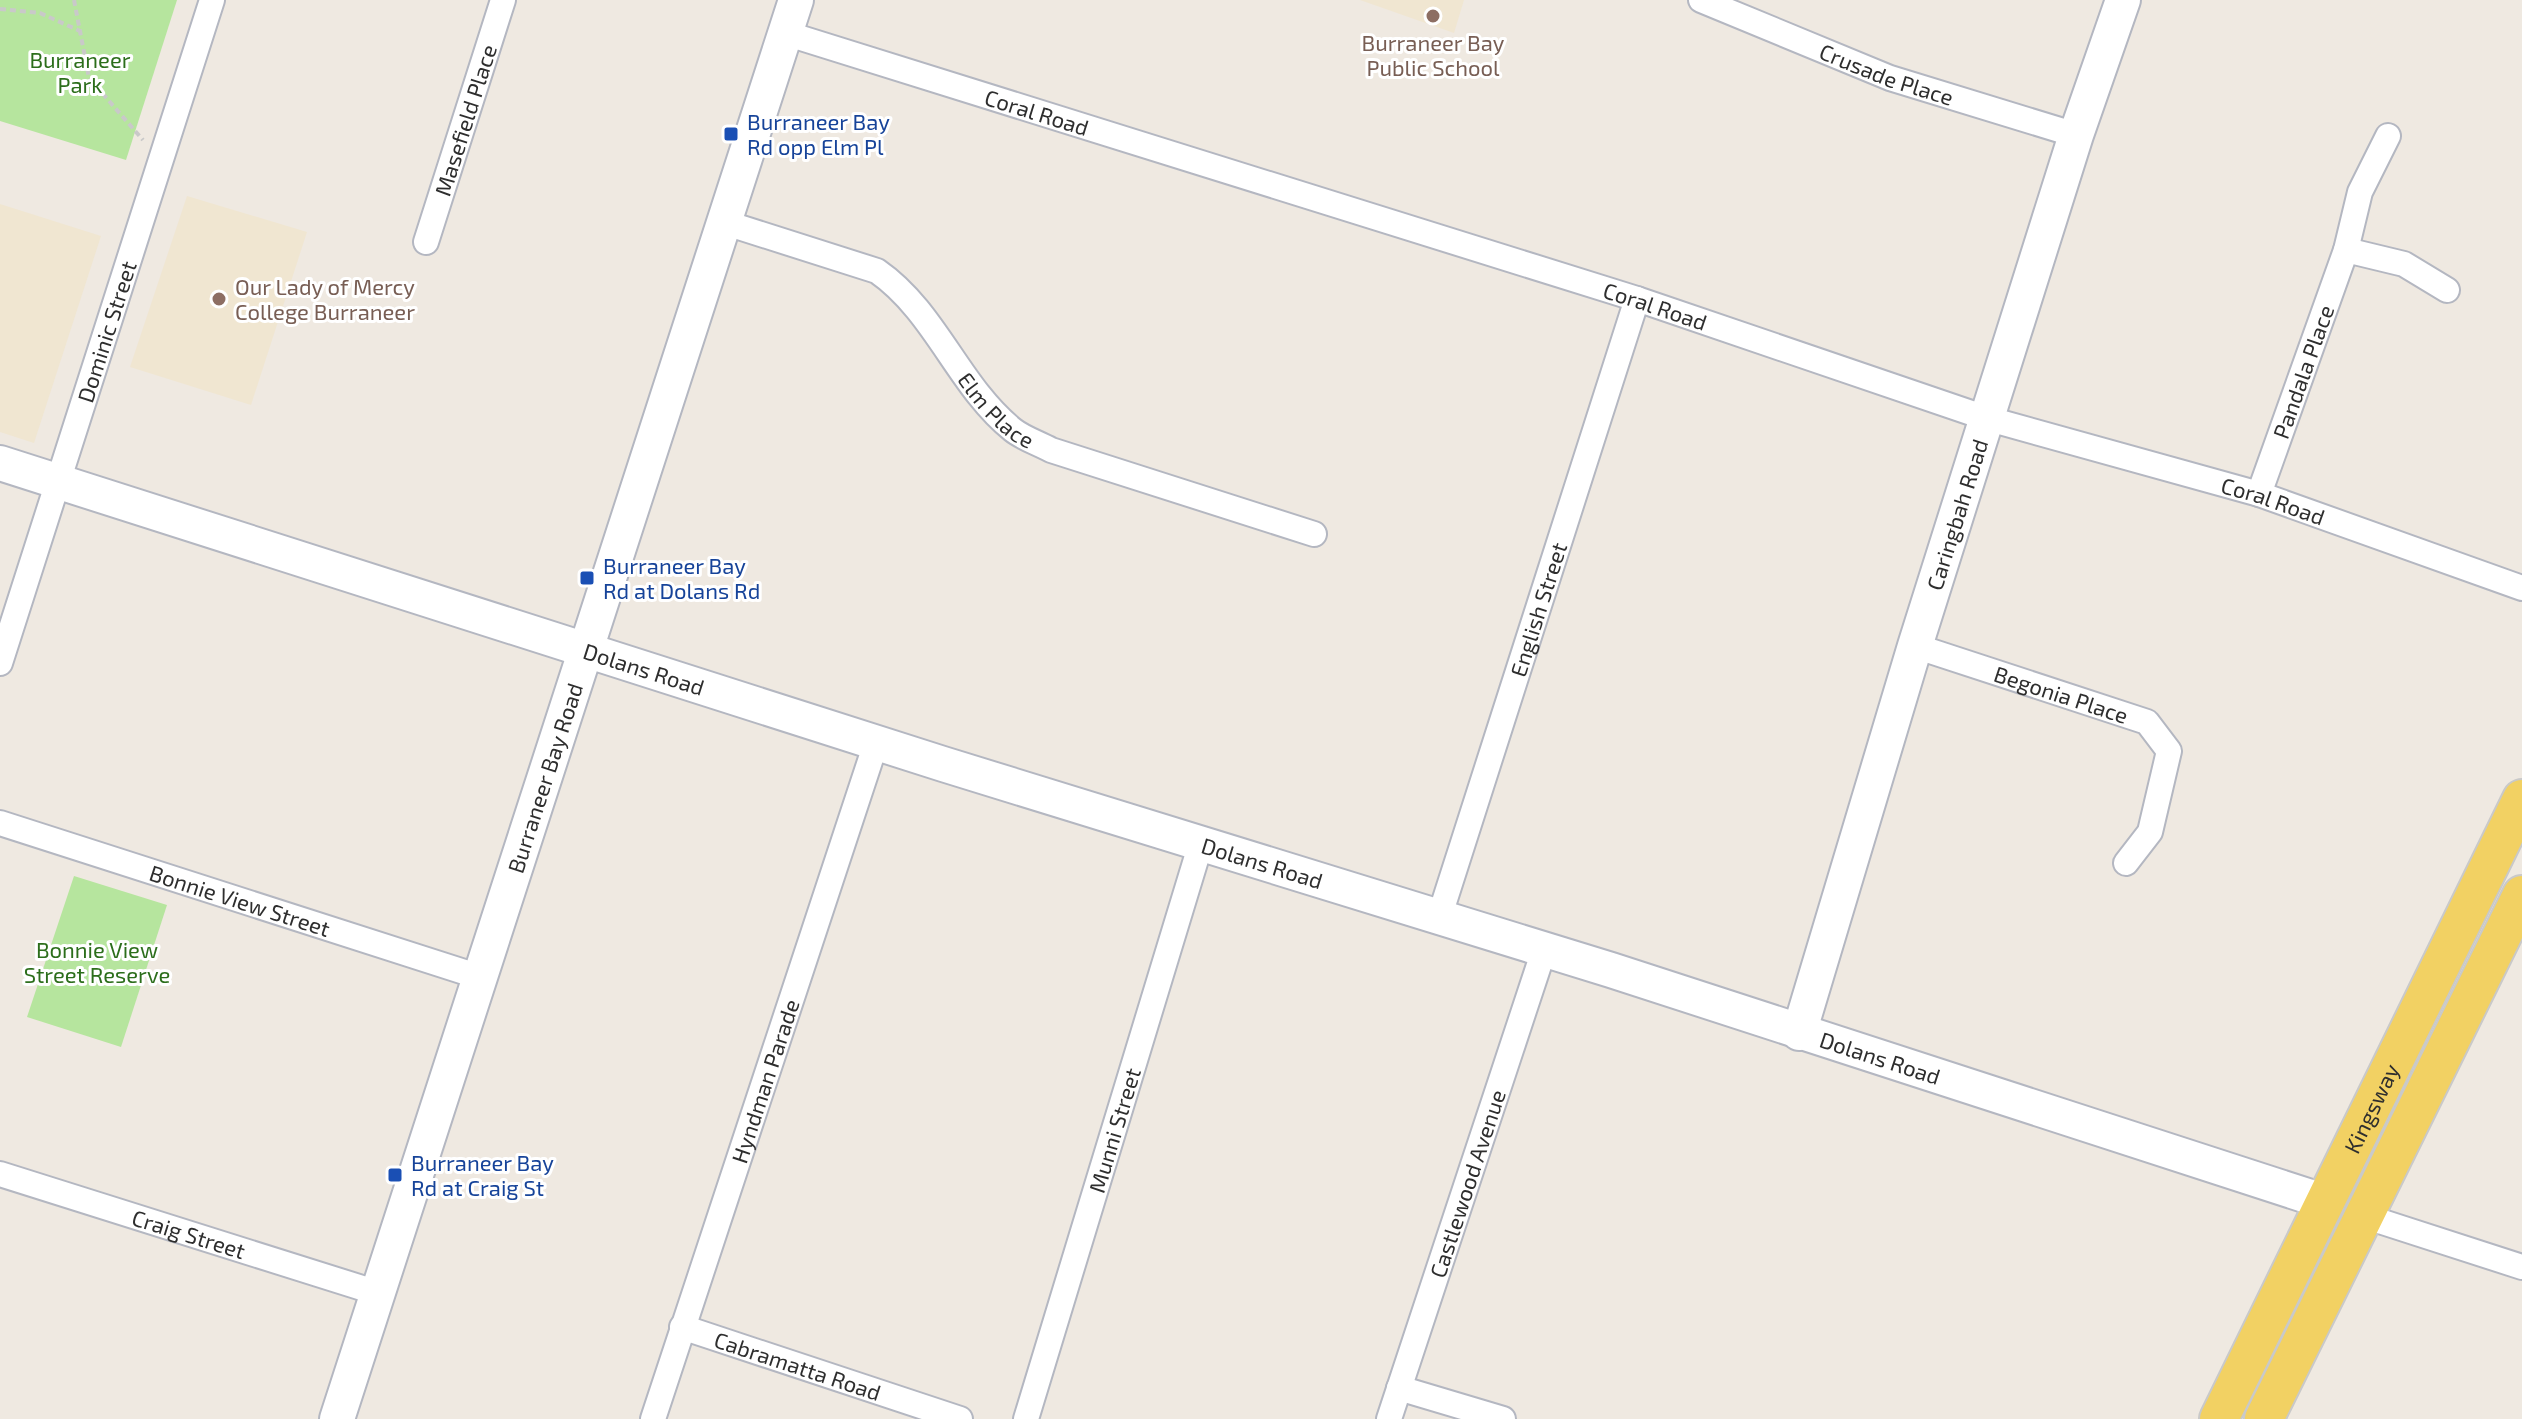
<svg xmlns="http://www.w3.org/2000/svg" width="2522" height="1419" viewBox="0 0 2522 1419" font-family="'Exo 2',sans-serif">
<rect width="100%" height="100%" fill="#efe9e1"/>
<g fill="#f0e6d1">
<polygon points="1360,0 1464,0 1454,33"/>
<polygon points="187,196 307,232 251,405 130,367"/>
<polygon points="0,204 101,236 34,443 0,432"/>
</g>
<g fill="#b6e59e">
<polygon points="0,0 177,0 126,160 0,121"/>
<polygon points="74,876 167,905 121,1047 27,1017"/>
</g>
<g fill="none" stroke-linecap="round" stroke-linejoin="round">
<defs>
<g id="street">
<path id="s1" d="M1701,0L1890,78L2076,135"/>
<path id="s2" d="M785,33L1637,299L1989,419L2259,494L2522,588"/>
<path id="s3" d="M723,222L877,271C936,312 958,386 1013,430C1023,438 1038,443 1051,450L1314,534"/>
<path id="s4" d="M426,242L503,0"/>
<polyline points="2346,250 2404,264 2447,290"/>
<path id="s5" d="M2259,494L2346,250L2360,192L2388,136"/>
<path id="s6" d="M1915,646L2147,722L2169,751L2150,832L2126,863"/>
<path id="s7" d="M0,663L212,0"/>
<path id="s8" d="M0,823L480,977"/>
<path id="s9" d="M1439,918L1637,299"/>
<path id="s10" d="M0,1174L378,1293"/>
<polyline points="2364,1216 2522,1267"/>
<path id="s11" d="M682,1327L960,1419"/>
<polyline points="1399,1388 1503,1419"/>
<path id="s12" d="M653,1419L876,743"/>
<path id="s13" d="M1026,1419L1201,843"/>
<path id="s14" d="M1389,1419L1544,950"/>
</g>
<g id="secondary">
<path id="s15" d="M0,463L943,764L1611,970L2326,1202"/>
<path id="s16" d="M1799,1033L1915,646L2076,135L2123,0"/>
<path id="s17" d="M337,1419L796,0"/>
</g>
<g id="primary">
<path id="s18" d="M2219,1419L2522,799"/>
<polyline points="2264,1419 2522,895"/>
</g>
</defs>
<use href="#street" stroke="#b4b7c1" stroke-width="28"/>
<use href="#secondary" stroke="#b4b7c1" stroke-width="38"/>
<use href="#primary" stroke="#c9c9c9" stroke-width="42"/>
<g stroke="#c9c9c9" stroke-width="4" stroke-dasharray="6 4" stroke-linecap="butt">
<polyline points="74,0 89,78 143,140"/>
<polyline points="0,9 40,13 80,31"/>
</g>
<use href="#street" stroke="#fff" stroke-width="24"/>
<use href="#secondary" stroke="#fff" stroke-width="34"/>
<use href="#primary" stroke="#f2d163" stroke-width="38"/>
</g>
<g fill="#8d6e63" stroke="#fff" stroke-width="3">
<circle cx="1433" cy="16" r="8"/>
<circle cx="219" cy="299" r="8"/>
</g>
<g fill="#1a4fb4" stroke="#fff" stroke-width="3">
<rect x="723" y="126" width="16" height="16" rx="4"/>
<rect x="579" y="570" width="16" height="16" rx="4"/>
<rect x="387" y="1167" width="16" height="16" rx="4"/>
</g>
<g text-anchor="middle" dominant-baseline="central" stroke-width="6" stroke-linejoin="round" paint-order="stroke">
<g font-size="22" fill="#785e54" stroke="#fff">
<text x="1433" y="42">Burraneer Bay<tspan x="1433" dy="25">Public School</tspan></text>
<text x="235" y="286" text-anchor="start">Our Lady of Mercy<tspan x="235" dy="25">College Burraneer</tspan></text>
</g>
<g font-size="22" fill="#2c6e1b" stroke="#fff">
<text x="80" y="59">Burraneer<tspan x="80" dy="25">Park</tspan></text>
<text x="97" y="949">Bonnie View<tspan x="97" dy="25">Street Reserve</tspan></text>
</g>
<g font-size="22" fill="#2e2e2e" stroke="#fff">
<text stroke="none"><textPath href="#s1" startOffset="200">Crusade Place</textPath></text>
<text stroke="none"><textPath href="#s2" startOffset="264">Coral Road</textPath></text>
<text stroke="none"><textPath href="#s4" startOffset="128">Masefield Place</textPath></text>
<text stroke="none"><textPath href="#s2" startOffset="912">Coral Road</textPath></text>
<text stroke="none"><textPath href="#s7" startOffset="348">Dominic Street</textPath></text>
<text stroke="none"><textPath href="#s5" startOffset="130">Pandala Place</textPath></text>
<text stroke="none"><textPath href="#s3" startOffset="346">Elm Place</textPath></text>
<text stroke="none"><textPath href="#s2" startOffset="1560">Coral Road</textPath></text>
<text stroke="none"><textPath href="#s16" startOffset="542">Caringbah Road</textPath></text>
<text stroke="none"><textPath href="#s9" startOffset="324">English Street</textPath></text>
<text stroke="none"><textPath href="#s15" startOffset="676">Dolans Road</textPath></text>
<text stroke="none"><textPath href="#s6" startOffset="154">Begonia Place</textPath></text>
<text stroke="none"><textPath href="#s17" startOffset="674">Burraneer Bay Road</textPath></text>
<text stroke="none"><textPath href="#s15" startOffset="1324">Dolans Road</textPath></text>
<text stroke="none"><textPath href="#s8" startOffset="252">Bonnie View Street</textPath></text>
<text stroke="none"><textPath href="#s15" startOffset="1972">Dolans Road</textPath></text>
<text stroke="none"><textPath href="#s12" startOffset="356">Hyndman Parade</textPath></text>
<text stroke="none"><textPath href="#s18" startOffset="346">Kingsway</textPath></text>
<text stroke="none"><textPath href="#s13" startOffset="302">Munni Street</textPath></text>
<text stroke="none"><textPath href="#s14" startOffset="248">Castlewood Avenue</textPath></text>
<text stroke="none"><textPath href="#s10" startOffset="198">Craig Street</textPath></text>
<text stroke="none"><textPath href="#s11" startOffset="122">Cabramatta Road</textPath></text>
</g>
<g font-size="22" fill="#164399" stroke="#fff" text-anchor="start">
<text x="747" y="121">Burraneer Bay<tspan x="747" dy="25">Rd opp Elm Pl</tspan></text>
<text x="603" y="565">Burraneer Bay<tspan x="603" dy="25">Rd at Dolans Rd</tspan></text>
<text x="411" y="1162">Burraneer Bay<tspan x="411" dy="25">Rd at Craig St</tspan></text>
</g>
</g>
</svg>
